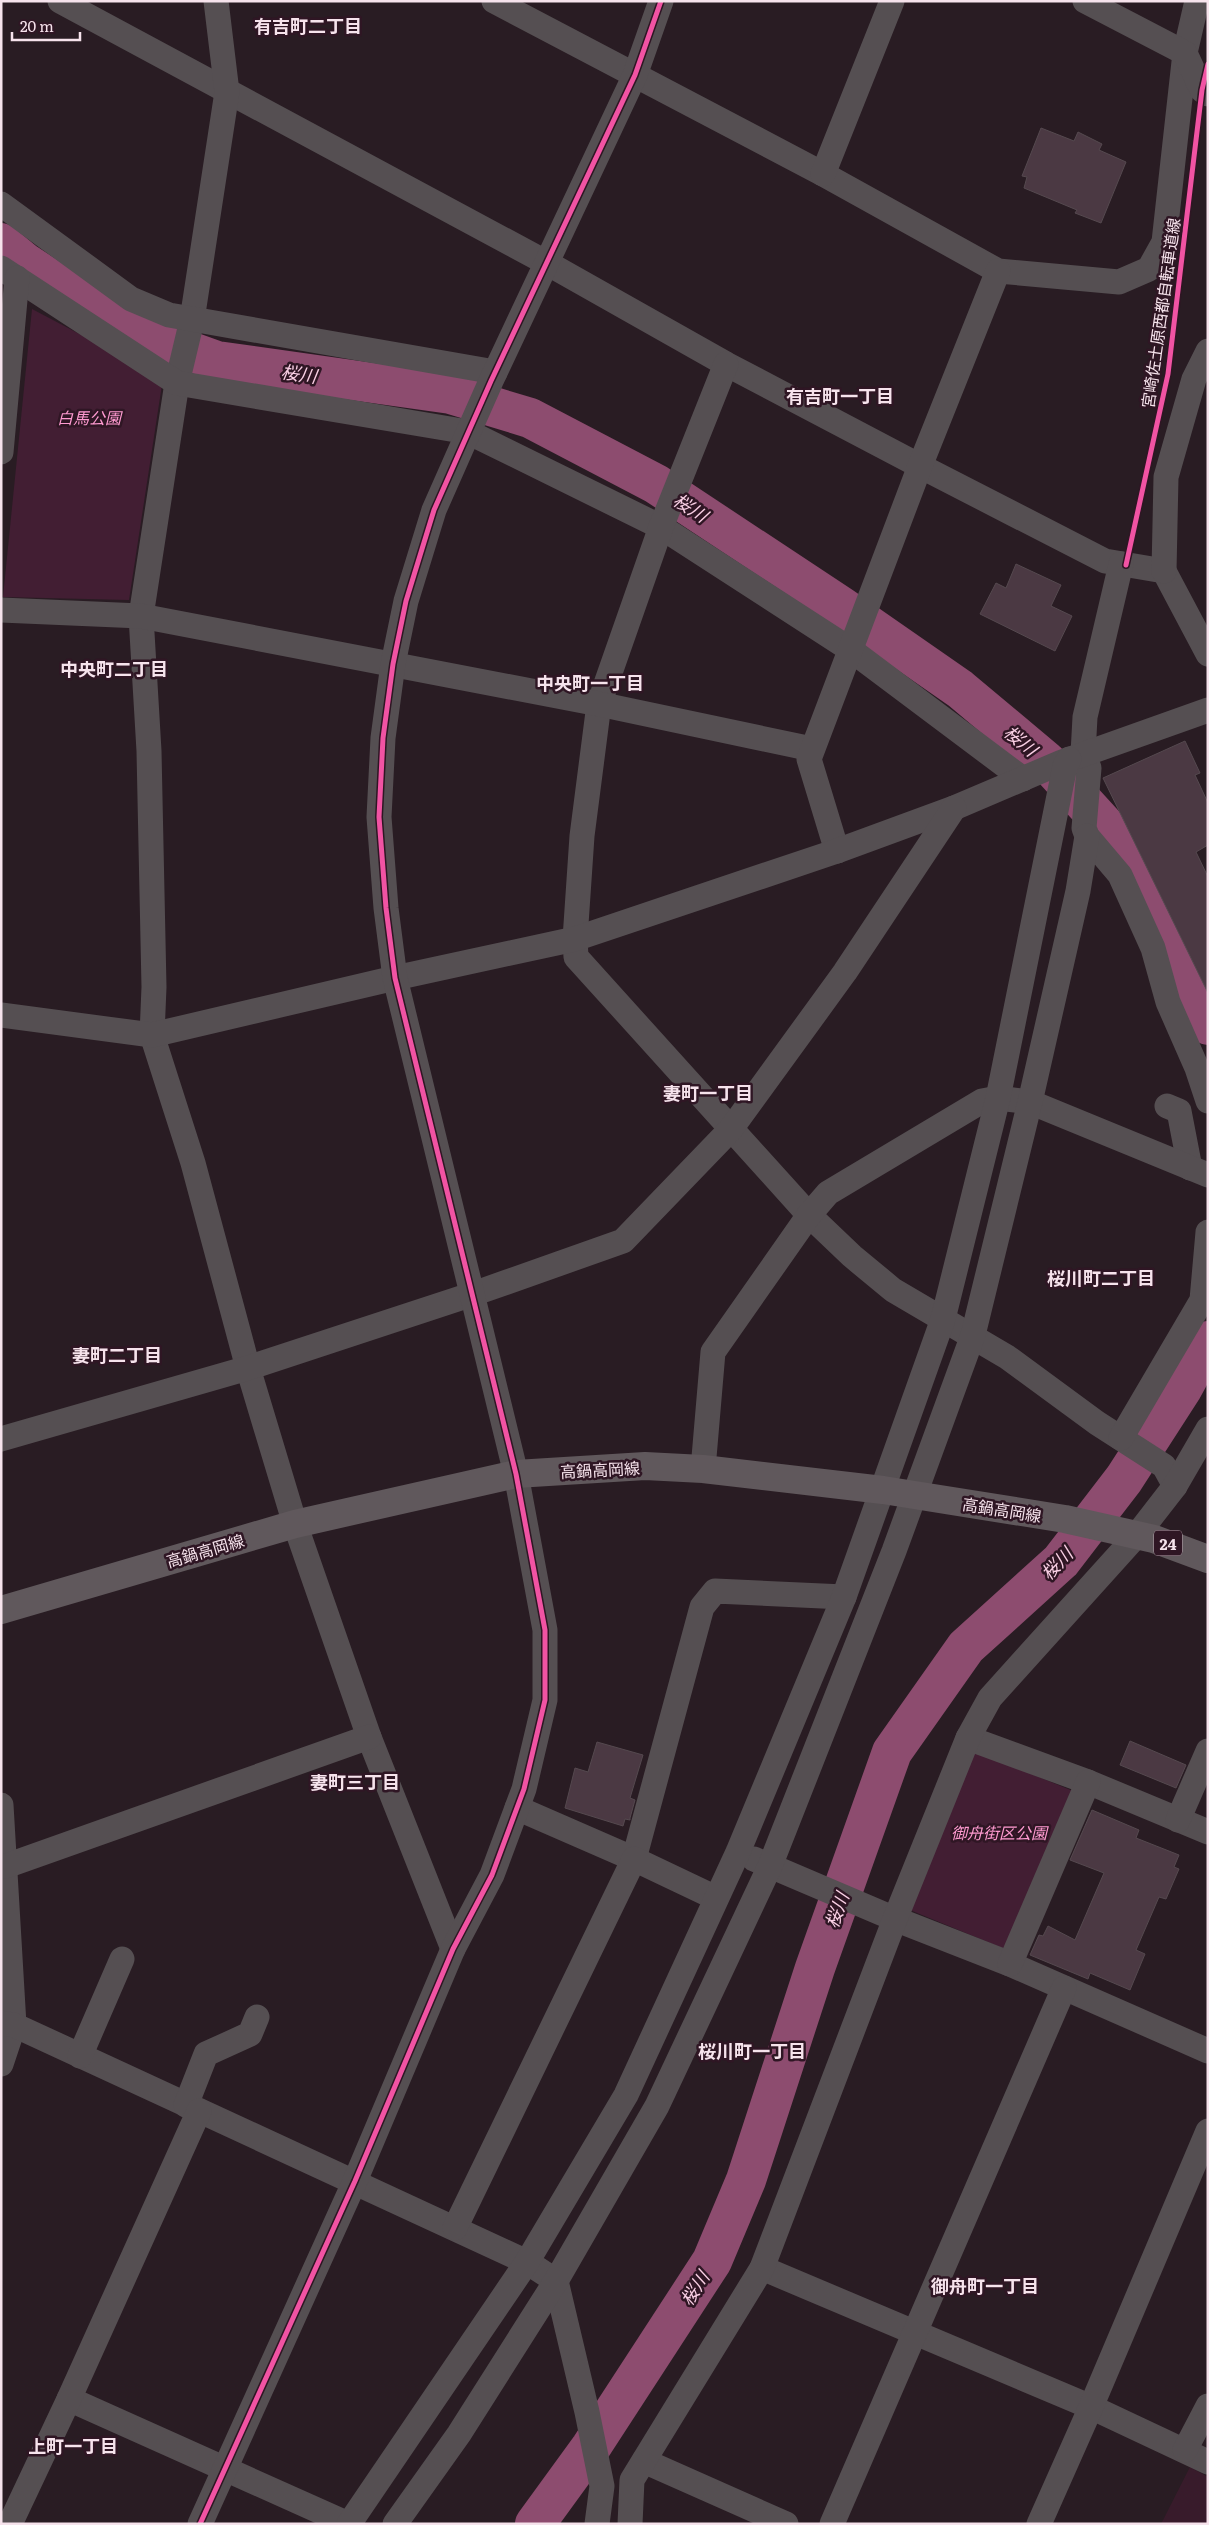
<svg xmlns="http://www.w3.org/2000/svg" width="1209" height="2525" viewBox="0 0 1209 2525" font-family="Literata,'Noto Sans JP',serif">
<rect width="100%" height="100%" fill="#291c23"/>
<polygon fill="#381b2b" points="1190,2467 1208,2477 1208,2524 1161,2524"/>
<g fill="#421e33">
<polygon points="32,309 163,378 129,600 3,597"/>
<polygon points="975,1751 1073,1791 1007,1950 910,1910"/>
</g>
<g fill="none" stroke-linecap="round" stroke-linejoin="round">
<g stroke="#8d4c6f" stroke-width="40">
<polyline points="1,243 24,262 125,328 217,361 451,394 530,418 656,484 842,607 960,689 1046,761 1120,842 1208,1025"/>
<polyline points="535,2524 591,2447 712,2261 746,2180 815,1968 892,1752 966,1647 1061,1561 1124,1479 1182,1389 1208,1341"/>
</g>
</g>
<g fill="#4b3943" stroke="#55494f">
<polygon points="1041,128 1074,141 1078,132 1102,144 1099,150 1126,162 1101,223 1075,213 1077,210 1024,188 1027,177 1022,176"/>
<polygon points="1016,564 1061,585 1051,606 1072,616 1055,651 980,614 996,583 1006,588"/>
<polygon points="1185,741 1200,773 1195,775 1208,803 1208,845 1196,852 1208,877 1208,993 1103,778"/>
<polygon points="1130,1741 1186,1765 1176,1788 1120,1765"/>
<polygon points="597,1742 643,1755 630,1798 635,1800 630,1818 630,1820 625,1819 623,1826 565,1808 575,1768 588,1772"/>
<polygon points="1092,1810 1139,1830 1136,1838 1179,1855 1174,1867 1179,1869 1166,1899 1159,1897 1136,1950 1145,1954 1130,1990 1090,1973 1088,1979 1030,1955 1039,1935 1043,1936 1048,1926 1075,1940 1104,1873 1070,1860"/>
</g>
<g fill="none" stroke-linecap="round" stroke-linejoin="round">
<g stroke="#554f52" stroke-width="25">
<polyline points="60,1 547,263 726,364 920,466 1105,561 1164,571 1208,654"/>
<polyline points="216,1 227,92 192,320 177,383 141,616 149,751 154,987 152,1035 193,1163 248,1368 295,1524 369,1737 453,1949"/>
<polyline points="494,1 823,174 998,271 1119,282 1149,269 1164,242 1185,53 1197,1"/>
<polyline points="1085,1 1185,53 1202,90 1208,94"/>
<polyline points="823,174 892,1"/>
<polyline points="1,204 131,299 169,315 495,372"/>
<polyline points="1,268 177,383 468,432 661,527 851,650 1023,779"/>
<polyline points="726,364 661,527 599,704 582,836 575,939 576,957 809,1215 852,1256 893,1290 1007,1357 1097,1423 1164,1466 1175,1486"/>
<polyline points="1,452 17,278"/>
<polyline points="1121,564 1085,717 1083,754 1089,768 1084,828 1087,836 1120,875 1153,948 1168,1002 1197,1068 1208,1101"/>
<polyline points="1164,571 1166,477 1194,379 1208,351"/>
<polyline points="1,610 141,616 599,704 812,749"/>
<polyline points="837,851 809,759 920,466 998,271"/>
<polyline points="1,1015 152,1035 395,978 575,939 837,851 954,808 1062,762 1208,710"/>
<polyline points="1167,1106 1179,1111 1190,1168"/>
<polyline points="1121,1438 1202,1300 1208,1232"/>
<polyline points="1,1439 248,1368 473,1294 623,1241 731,1129 845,972 954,808"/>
<polyline points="703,1469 713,1352 809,1215 828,1193 982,1101 998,1098 1030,1102 1208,1175"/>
<polyline points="968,1738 1088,1782 1208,1832"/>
<polyline points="1,1805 14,2025 1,2064"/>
<polyline points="517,1808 634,1859 702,1607 715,1591 844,1597"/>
<polyline points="1178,1820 1208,1751"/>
<polyline points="754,1859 895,1919 1010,1964 1208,2051"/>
<polyline points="6,1866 369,1737"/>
<polyline points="1010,1964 1088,1782"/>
<polyline points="1,2023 14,2025 527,2262 556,2281 587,2412 602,2486 597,2524"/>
<polyline points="80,2056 122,1959"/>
<polyline points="186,2105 206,2054 250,2034 257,2017"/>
<polyline points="455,2228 634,1859 716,1898"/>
<polyline points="762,2268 1091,2407 1208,2462"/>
<polyline points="69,2399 348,2524"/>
<polyline points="1185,2450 1208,2406"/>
<polyline points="644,2461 786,2524"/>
<polyline points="10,2524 69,2399 199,2111"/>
<polyline points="200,2524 355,2181 453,1949 492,1875 524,1789 545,1700 545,1630 516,1474 395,978 386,908 379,817 383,738 393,664 406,601 434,510 491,381 635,75 661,1"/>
<polyline points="349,2524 527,2262 626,2095 738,1852 844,1597 943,1319 998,1098 1065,766 1069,759"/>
<polyline points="395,2524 459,2434 556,2281 657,2106 770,1866 894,1551 973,1335 1030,1102 1078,891 1087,836"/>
<polyline points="630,2524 632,2480 762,2268 895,1919 968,1738 990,1698 1137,1535 1175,1486 1208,1429"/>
<polyline points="832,2524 1064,1988"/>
<polyline points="1039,2524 1091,2407 1208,2131"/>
</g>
<polyline stroke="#60585c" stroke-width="28" points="1,1610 295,1524 516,1474 645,1466 703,1469 883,1490 1065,1519 1154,1539 1208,1559"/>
<defs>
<g id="cycleway">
<polyline points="1126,565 1168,374 1202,90 1208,64"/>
<polyline points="200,2524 355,2181 453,1949 492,1875 524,1789 545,1700 545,1630 516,1474 395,978 386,908 379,817 383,738 393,664 406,601 434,510 491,381 635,75 661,1"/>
</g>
</defs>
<use href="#cycleway" stroke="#2f1624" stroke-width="8"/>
<use href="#cycleway" stroke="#f153a3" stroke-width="5"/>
</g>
<g text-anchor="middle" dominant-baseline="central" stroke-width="5" stroke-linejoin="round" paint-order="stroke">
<rect fill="#2f1624" stroke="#baa6b0" stroke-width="1" x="1154" y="1530.5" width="28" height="25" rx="4"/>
<g font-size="15" font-weight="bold" fill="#f6e3ec">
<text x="1168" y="1543">24</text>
</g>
<g font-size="16" fill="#f6e3ec" stroke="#2f1624">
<text transform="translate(1160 313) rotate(-82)">宮崎佐土原西都自転車道線</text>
<text transform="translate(600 1469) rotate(-3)">高鍋高岡線</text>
<text transform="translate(1002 1509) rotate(9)">高鍋高岡線</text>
<text transform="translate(205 1550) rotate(-16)">高鍋高岡線</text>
</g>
<g font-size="16" font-style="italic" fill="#fe9ad0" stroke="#2f1624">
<text x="89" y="417">白馬公園</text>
<text x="999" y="1832">御舟街区公園</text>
</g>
<g font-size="18" font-weight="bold" fill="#f6e3ec" stroke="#2f1624">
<text x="308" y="25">有吉町二丁目</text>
<text x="840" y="395">有吉町一丁目</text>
<text x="114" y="668">中央町二丁目</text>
<text x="590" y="682">中央町一丁目</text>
<text x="708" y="1092">妻町一丁目</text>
<text x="1101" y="1277">桜川町二丁目</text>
<text x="117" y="1354">妻町二丁目</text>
<text x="355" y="1781">妻町三丁目</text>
<text x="752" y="2050">桜川町一丁目</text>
<text x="985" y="2285">御舟町一丁目</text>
<text x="73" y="2445">上町一丁目</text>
</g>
<g font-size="18" font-style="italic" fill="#fad0e5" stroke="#2f1624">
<text transform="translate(299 373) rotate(8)">桜川</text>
<text transform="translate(691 507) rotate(33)">桜川</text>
<text transform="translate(1021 740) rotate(40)">桜川</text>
<text transform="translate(1056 1563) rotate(-46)">桜川</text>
<text transform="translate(836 1910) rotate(-70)">桜川</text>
<text transform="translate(694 2288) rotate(-57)">桜川</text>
</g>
</g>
<rect width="1209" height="2525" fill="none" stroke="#f6e3ec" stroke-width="5"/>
<path d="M12 32v8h68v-8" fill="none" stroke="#f6e3ec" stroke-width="2.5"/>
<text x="20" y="32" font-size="15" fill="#f6e3ec" stroke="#2f1624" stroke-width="4" paint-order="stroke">20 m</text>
</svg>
